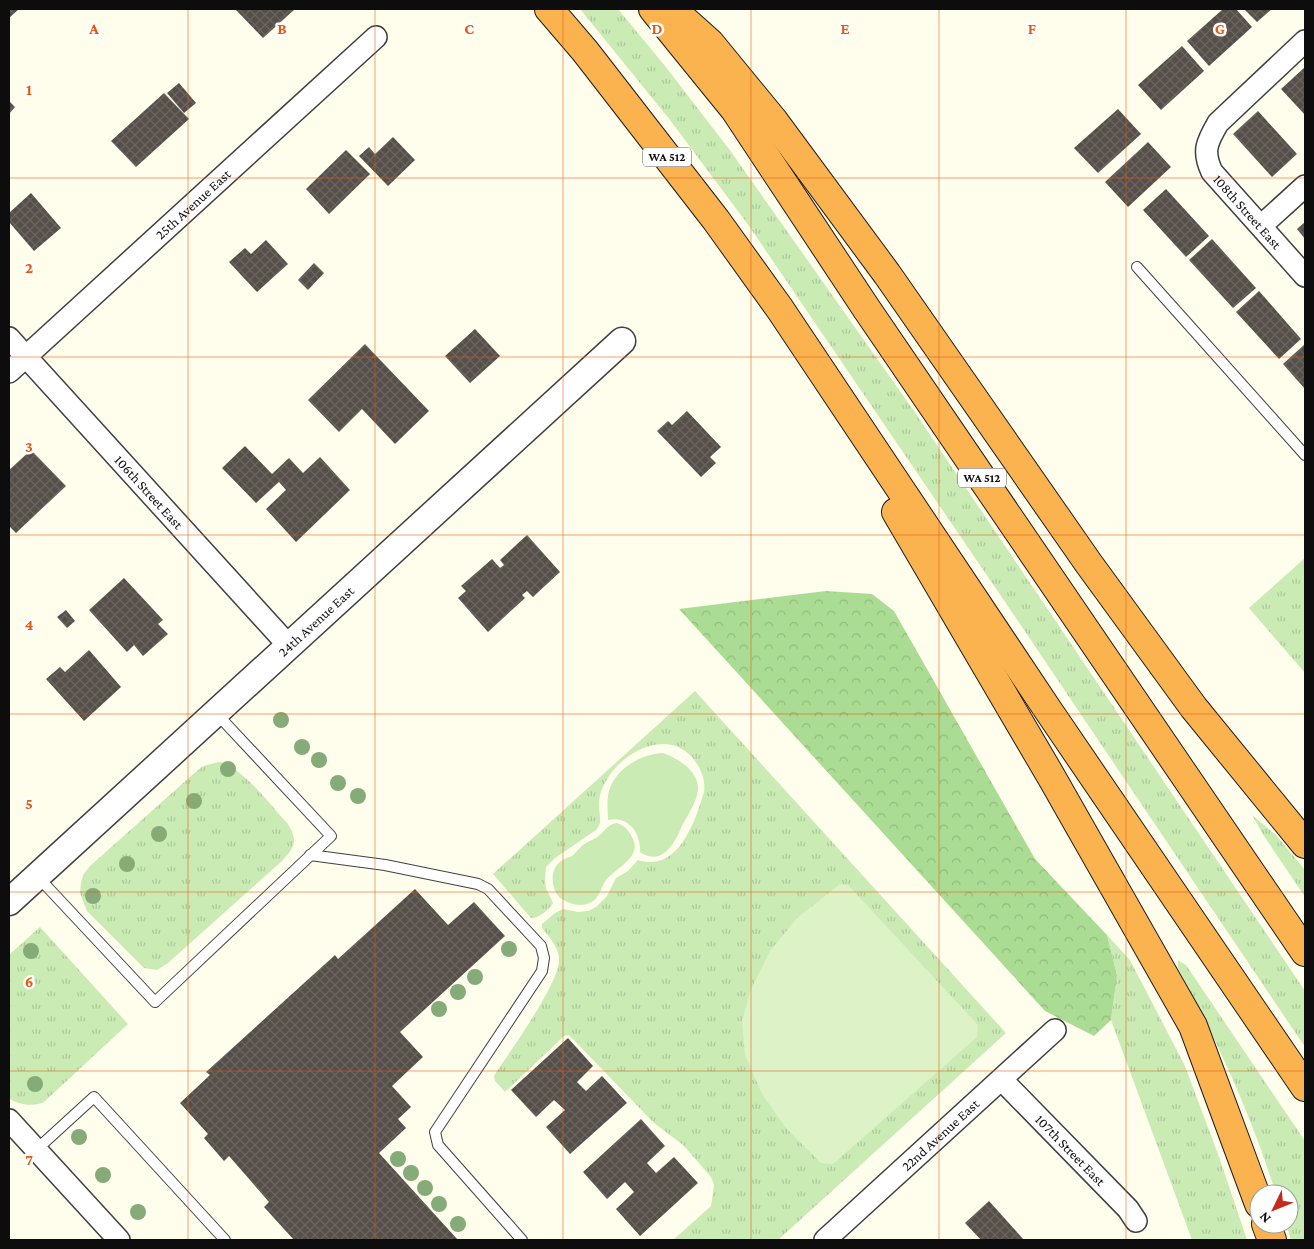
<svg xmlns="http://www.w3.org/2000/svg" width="1314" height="1249" viewBox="0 0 1314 1249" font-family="'Crimson Pro',serif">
<defs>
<pattern id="grass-tufts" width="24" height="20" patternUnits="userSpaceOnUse" patternTransform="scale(1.25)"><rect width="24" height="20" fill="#caebb4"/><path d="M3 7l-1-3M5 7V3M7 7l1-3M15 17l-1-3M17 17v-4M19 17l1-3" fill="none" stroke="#acc89a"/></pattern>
<pattern id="forest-crowns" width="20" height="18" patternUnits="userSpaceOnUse" patternTransform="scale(1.25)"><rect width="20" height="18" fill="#abdc93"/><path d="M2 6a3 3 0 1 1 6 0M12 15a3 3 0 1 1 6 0" fill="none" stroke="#92bc7e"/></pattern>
<pattern id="building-cross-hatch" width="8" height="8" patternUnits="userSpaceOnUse" patternTransform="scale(1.25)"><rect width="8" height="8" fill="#564f49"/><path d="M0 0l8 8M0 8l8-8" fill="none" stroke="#69645f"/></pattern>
</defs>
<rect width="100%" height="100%" fill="#fffeec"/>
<g fill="url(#grass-tufts)">
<polygon points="580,9 618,9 665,66 729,149 914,411 1305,991 1305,1047 1018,621 749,226 670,120"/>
<polygon points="1305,558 1305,673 1249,608"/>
<path d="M695,691L1006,1033L778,1240H673L711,1206L714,1185L711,1177L683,1145L654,1123L569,1035L564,1036L505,1092L495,1081L494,1076C508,1054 562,980 559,958C558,946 549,937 542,928V924L555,913L563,909L578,912L588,911L596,907L607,896L616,878L628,871L638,860C678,873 695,822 704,792C706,779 700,767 692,757C665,727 619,754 605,783C601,789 599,797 599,805C599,816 603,822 596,830L555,858L546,867L545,880L546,888L553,903C549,910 539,918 531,918L493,874Z"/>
<path d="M219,762C244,768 270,805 288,824C298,841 295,847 282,861L168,963L157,970L144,968L87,911L80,893L81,883L83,875L90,866L191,776L203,766Z"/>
<polygon points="1252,815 1276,835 1305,870 1305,897 1264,836"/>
<path d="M40,927L128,1024L44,1102C35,1107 17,1105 9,1098V955Z"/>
<polygon points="1107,935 1130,960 1185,1066 1218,1154 1247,1240 1192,1240 1111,1020 1117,975"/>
<path d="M1178,960L1186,965L1305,1141V1240H1291L1286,1224H1289V1194H1276C1251,1114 1217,1041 1178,968Z"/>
</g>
<polygon fill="url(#forest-crowns)" points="826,591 872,594 894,611 1035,859 1107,935 1117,975 1111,1020 1094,1036 1045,1011 679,609"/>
<g fill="#caebb4">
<path d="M663,753C679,759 699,771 698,790C697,802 687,816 682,826C677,837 671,851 659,856C652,858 646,856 640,852C641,834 629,815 608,820C608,809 606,798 610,788C618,767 642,754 663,753Z"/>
<path d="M617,823C626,826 629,831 633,839C642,857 616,868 606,880C601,887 600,897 592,902C586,905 580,906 573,904C564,901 557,898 554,888C551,876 553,864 565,859C567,857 570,857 572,856C575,854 577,850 580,848C584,843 590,841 596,838C604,833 607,824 617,823Z"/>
</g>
<polygon fill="#ddf2c7" points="840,884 848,885 978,1025 977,1037 833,1164 821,1163 786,1128 762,1094 745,1055 742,1021 751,989 770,951 797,918"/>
<g fill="url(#building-cross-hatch)">
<polygon points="9,9 19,9 9,18"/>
<polygon points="237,9 295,9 263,38 236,10"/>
<polygon points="1223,9 1236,9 1252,27 1209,66 1187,41"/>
<polygon points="1244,9 1272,9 1257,22"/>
<polygon points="1182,46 1204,71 1161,110 1138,85"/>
<polygon points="1305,67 1305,115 1281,89"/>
<polygon points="179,83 196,103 184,113 167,93"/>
<polygon points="164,93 189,119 136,167 111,141"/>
<polygon points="9,101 15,107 9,114"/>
<polygon points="1118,109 1141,134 1098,173 1074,148"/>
<polygon points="1258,111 1297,154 1272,177 1233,134"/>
<polygon points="393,137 415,160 388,186 359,156 369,147 375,154"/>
<polygon points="1148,142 1171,167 1128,207 1105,182"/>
<polygon points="346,150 370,174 329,214 306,189"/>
<polygon points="1166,189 1209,236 1186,257 1143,210"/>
<polygon points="31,193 61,228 34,251 9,222 9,213"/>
<polygon points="1305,222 1305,239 1297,229"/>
<polygon points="1212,239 1256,288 1233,308 1189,260"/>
<polygon points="266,240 288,264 257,292 229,262 245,248 251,254"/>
<polygon points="314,263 324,273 308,290 298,280"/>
<polygon points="1259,291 1301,339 1279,359 1236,312"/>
<polygon points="475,329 500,356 470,383 445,356"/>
<polygon points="365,344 429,411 395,444 362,409 339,432 308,400"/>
<polygon points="1305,344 1305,389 1283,364"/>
<polygon points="687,411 721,447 710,457 716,463 701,477 657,431 668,421 672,425"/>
<polygon points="245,446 272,474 289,458 303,473 320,457 350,490 296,542 266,509 286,490 279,482 256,503 222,468"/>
<polygon points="31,450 66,486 16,533 9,526 9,470"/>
<polygon points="527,535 560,572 533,597 527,591 522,595 525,598 488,632 458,598 466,591 461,586 492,559 500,568 504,565 500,560"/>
<polygon points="124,578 163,620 158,624 168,634 143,656 134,645 127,652 89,610"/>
<polygon points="66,610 75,621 67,628 57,617"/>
<polygon points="89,650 121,687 84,721 46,679 60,667 65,672"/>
<polygon points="415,889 448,925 474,902 505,936 400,1032 423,1057 392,1086 411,1107 398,1119 406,1128 379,1153 458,1240 294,1240 264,1207 269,1202 229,1156 224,1161 204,1138 208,1134 180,1103 210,1075 206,1072 335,955 338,959"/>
<polygon points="568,1038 593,1066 577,1082 586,1091 602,1076 627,1103 570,1154 546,1127 565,1110 554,1100 536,1117 511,1090"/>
<polygon points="641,1119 665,1146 647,1163 656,1173 674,1157 698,1183 640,1236 616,1209 634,1192 625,1182 607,1199 583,1172"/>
<polygon points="989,1201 1024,1240 981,1240 965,1223"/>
</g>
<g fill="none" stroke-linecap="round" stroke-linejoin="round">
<defs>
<g id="service">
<polyline points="1137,267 1305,455"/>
<polyline points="310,855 385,865 478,884 488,889 541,946 544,958 542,971 435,1132 438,1145 522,1240"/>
<polyline points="38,877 155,1002 331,836 216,713"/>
<polyline points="36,1150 94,1097 225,1240"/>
</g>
<g id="minor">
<path id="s1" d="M1305,41L1218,123C1207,142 1202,151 1212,172L1305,276"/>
<polyline points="1261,226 1305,186"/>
<path id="s2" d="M9,338L289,646"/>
<path id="s3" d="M9,372L376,37"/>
<path id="s4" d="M1002,1080L1128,1209L1136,1221"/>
<polyline points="9,1120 119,1240"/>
<path id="s5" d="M825,1240L1055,1030"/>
</g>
<g id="tertiary">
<path id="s6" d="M9,902L622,341"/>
</g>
<g id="motorway">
<polyline points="549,9 585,51 716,220 780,309 1048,710 1305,1087"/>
<polyline points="653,9 735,110 866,308 1305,952"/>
<polyline points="672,9 710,43 774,121 887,274 1089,564 1194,708 1305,844"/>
<polyline points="896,512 1052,778 1193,1026 1259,1204"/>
<polyline points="1266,1224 1272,1240"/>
</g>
</defs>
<use href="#service" stroke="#404040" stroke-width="12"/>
<use href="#minor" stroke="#404040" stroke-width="24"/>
<use href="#tertiary" stroke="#404040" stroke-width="29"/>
<use href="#motorway" stroke="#1e1e1e" stroke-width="30"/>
<use href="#service" stroke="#fff" stroke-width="10"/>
<use href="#minor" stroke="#fff" stroke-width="21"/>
<use href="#tertiary" stroke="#fff" stroke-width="26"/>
<use href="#motorway" stroke="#fbb34f" stroke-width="28"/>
</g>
<g fill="#84ab78">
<circle cx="281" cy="720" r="8"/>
<circle cx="302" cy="747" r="8"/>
<circle cx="319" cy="760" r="8"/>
<circle cx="228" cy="769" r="8"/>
<circle cx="338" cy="783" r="8"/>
<circle cx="358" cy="796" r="8"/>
<circle cx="194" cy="801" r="8"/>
<circle cx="159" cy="834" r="8"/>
<circle cx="127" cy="864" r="8"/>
<circle cx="93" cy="896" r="8"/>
<circle cx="509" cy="949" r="8"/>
<circle cx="31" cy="951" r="8"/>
<circle cx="475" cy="977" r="8"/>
<circle cx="458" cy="992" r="8"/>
<circle cx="439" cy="1009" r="8"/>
<circle cx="35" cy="1084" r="8"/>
<circle cx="79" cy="1137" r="8"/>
<circle cx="398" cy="1159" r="8"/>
<circle cx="411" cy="1173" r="8"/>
<circle cx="103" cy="1175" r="8"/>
<circle cx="425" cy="1188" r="8"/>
<circle cx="439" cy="1204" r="8"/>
<circle cx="138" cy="1212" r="8"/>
<circle cx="458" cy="1224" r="8"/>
</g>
<path fill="none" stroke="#e8590c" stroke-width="1" stroke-opacity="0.55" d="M188,9V1240M375,9V1240M563,9V1240M751,9V1240M939,9V1240M1126,9V1240M9,178H1305M9,357H1305M9,535H1305M9,714H1305M9,892H1305M9,1071H1305"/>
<g text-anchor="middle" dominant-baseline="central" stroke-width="5" stroke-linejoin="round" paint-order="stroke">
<g fill="#fff" stroke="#565656" stroke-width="1">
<rect x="643" y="147.5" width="48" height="19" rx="4"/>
<rect x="958" y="468.5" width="48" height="19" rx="4"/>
</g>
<g font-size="12" font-weight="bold" fill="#0d0d0d">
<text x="667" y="157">WA 512</text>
<text x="982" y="478">WA 512</text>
</g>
<g font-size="14" fill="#0d0d0d" stroke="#fff">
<text stroke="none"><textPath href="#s3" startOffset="249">25th Avenue East</textPath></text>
<text stroke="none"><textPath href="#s1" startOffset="225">108th Street East</textPath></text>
<text stroke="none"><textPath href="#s2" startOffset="208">106th Street East</textPath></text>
<text stroke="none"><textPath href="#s6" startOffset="416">24th Avenue East</textPath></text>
<text stroke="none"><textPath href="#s5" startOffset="156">22nd Avenue East</textPath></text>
<text stroke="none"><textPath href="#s4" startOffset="98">107th Street East</textPath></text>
</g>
</g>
<g font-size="16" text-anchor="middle" font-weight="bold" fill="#e8590c" stroke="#fff" stroke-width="5" stroke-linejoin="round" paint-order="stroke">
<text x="94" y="34">A</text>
<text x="282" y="34">B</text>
<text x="469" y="34">C</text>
<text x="657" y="34">D</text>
<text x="845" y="34">E</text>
<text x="1032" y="34">F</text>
<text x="1220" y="34">G</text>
<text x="29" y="95">1</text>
<text x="29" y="273">2</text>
<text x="29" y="452">3</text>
<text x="29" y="630">4</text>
<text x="29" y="809">5</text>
<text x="29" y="987">6</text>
<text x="29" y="1165">7</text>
</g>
<rect width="1314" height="1249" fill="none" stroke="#0d0d0d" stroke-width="20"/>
<g transform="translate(1274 1209) rotate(227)"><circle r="24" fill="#ffffff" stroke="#9e9e9e"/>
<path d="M0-4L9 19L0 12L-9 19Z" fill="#c32c1f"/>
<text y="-8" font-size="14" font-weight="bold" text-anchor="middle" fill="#0d0d0d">N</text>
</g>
</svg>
